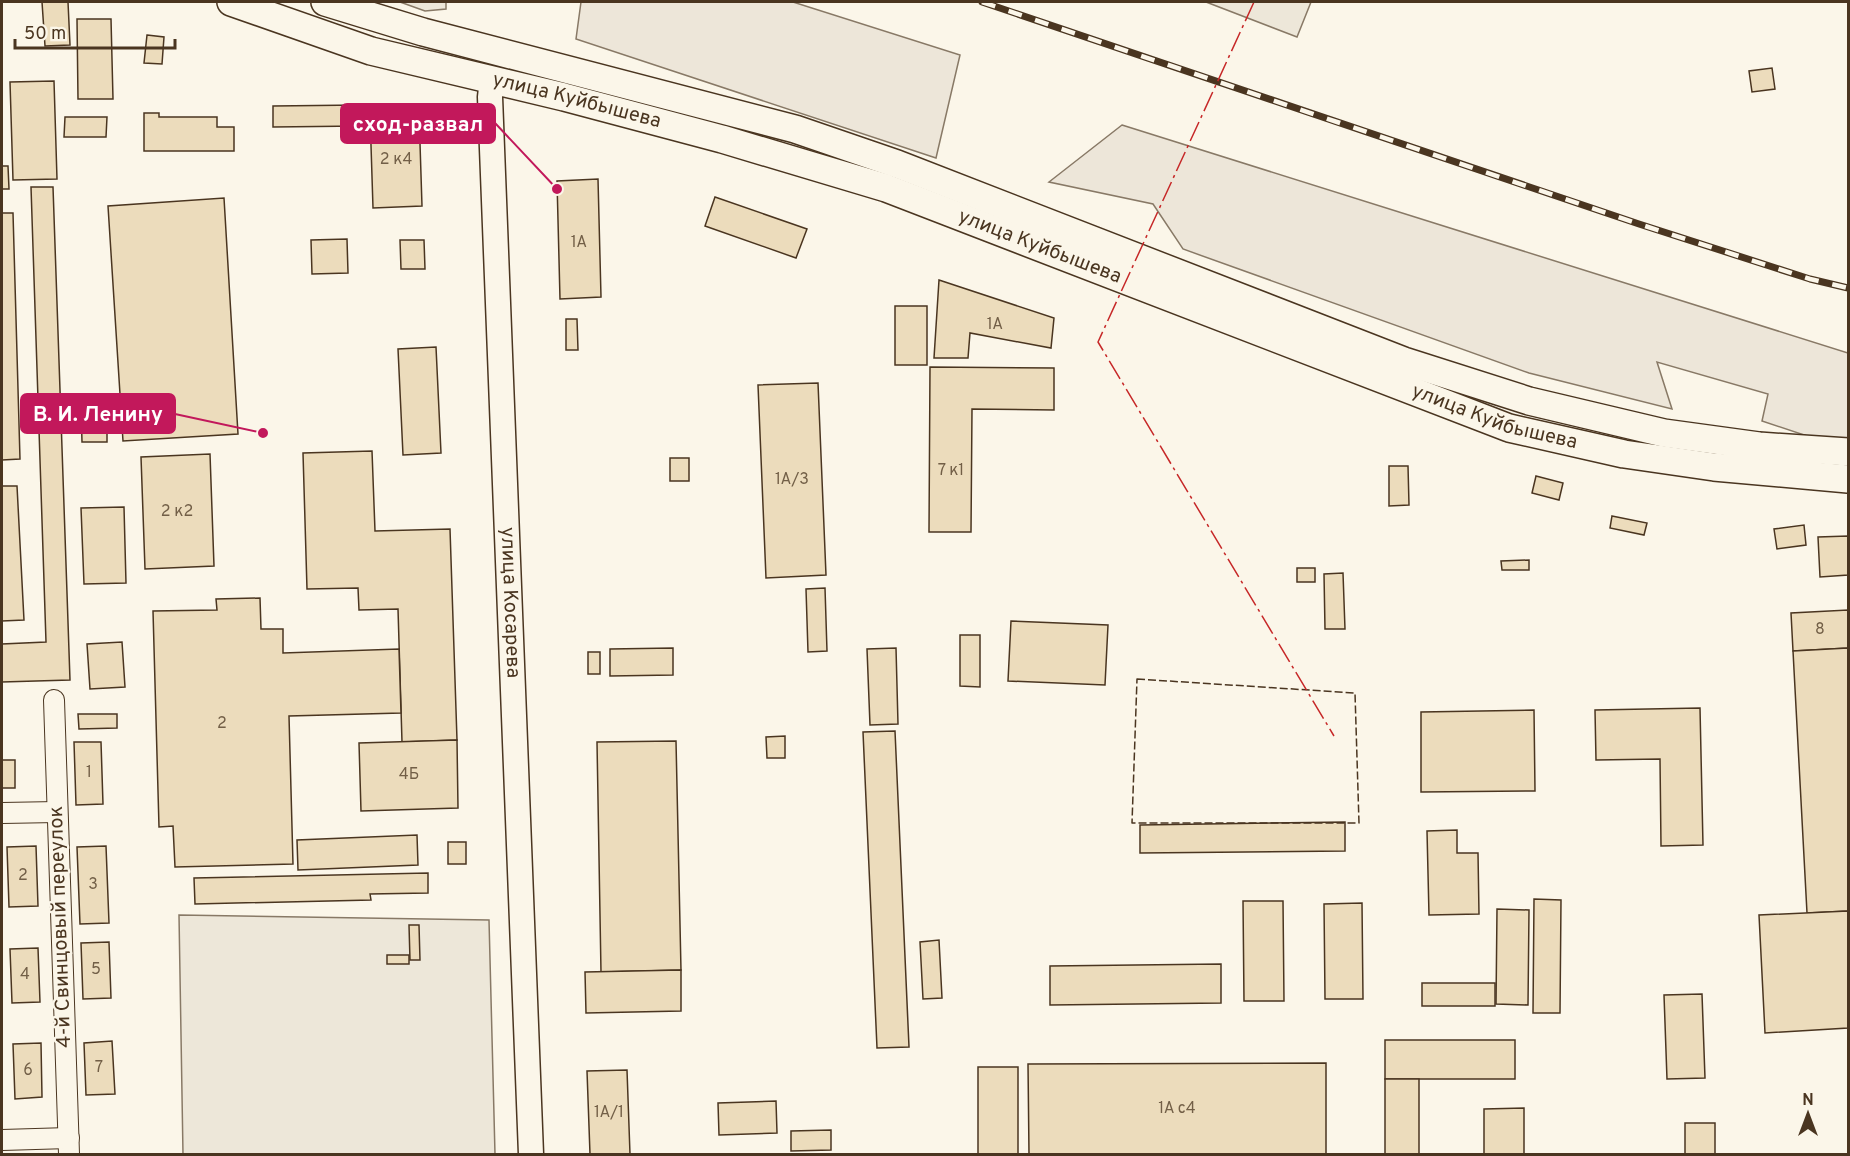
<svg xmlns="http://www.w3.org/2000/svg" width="1850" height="1156" viewBox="0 0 1850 1156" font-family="Overpass,sans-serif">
<rect width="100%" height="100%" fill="#fbf6e9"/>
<g fill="#ede6d9" stroke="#887966" stroke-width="1.5">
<polygon points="581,2 793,2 960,55 936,158 576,39"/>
<polygon points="1122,125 1848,353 1848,445 1834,445 1762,421 1768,394 1657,362 1672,409 1529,373 1183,249 1153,204 1049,182"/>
</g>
<g fill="#ede7d9" stroke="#887966" stroke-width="1.5">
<polygon points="400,2 446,2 446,9 425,11"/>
<polygon points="1206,2 1311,2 1297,37"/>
<polygon points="179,915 489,920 495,1154 183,1154"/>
</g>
<g fill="#ecdcbc" stroke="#4a3520" stroke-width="1.5">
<polygon points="42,2 68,2 70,45 45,46"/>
<polygon points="77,19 111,19 113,99 78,99"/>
<polygon points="147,35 164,37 162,64 144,63"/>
<polygon points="1772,68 1775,89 1752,92 1749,71"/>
<polygon points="54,81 57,179 13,180 10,82"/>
<polygon points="360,105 360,126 273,127 273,106"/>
<polygon points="419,112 422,206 373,208 370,114"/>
<polygon points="144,113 159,113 159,117 217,117 217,127 234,127 234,151 144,151"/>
<polygon points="65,117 107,117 106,137 64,137"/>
<polygon points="2,166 8,166 9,189 2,189"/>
<polygon points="598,179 601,297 560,299 557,181"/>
<polygon points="31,187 53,187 70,680 2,682 2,644 46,642"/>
<polygon points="715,197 807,229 796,258 705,226"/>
<polygon points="224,198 238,434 123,441 108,206"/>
<polygon points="2,213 13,213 20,459 2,460"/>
<polygon points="347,239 348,273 312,274 311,240"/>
<polygon points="400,240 424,240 425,269 401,269"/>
<polygon points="939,280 1054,318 1051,348 970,333 968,358 934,358"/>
<rect x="895" y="306" width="32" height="59"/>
<polygon points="566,319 577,319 578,350 566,350"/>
<polygon points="436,347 441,453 403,455 398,349"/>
<polygon points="930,367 1054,368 1054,410 972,409 971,532 929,532"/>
<polygon points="818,383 826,575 766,578 758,385"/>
<polygon points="81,406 107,406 107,442 82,442"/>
<polygon points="372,451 375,531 450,529 457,740 402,742 398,609 359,610 358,588 307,589 303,453"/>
<polygon points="210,454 214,566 145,569 141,457"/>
<rect x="670" y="458" width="19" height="23"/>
<polygon points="1389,466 1408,466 1409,505 1389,506"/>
<polygon points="1536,476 1563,483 1559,500 1532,493"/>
<polygon points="2,486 17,486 24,620 2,621"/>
<polygon points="124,507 126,583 84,584 81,508"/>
<polygon points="1612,516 1647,523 1644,535 1610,528"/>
<polygon points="1804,525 1806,545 1777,549 1774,529"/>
<polygon points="1848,536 1848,575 1820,577 1818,537"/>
<polygon points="1529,560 1529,570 1502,570 1501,561"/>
<rect x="1297" y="568" width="18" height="14"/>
<polygon points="1343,573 1345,629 1325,629 1324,574"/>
<polygon points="825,588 827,651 808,652 806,589"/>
<polygon points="260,598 261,629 283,629 283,653 399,649 401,713 289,716 293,864 175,867 173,826 159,827 153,611 217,610 216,599"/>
<polygon points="1848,610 1848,648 1793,651 1791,613"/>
<polygon points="1011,621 1108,625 1105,685 1008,681"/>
<polygon points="960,635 980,635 980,687 960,686"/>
<polygon points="122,642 125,687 90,689 87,644"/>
<polygon points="673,648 673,675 610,676 610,649"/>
<polygon points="896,648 898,724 870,725 867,649"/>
<polygon points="1848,648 1848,911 1807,913 1793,651"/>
<rect x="588" y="652" width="12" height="22"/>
<polygon points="1700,708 1703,845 1661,846 1660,759 1596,760 1595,710"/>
<polygon points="1534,710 1535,791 1421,792 1421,712"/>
<polygon points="78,714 117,714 117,728 79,729"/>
<polygon points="895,731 909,1047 877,1048 863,732"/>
<polygon points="785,736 785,758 767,758 766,737"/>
<polygon points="457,740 458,808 361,811 359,743"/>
<polygon points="676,741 681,970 601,972 597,742"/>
<polygon points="74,742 101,742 103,804 76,805"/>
<rect x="2" y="760" width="13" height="28"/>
<polygon points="1345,822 1345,851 1140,853 1140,825"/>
<polygon points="1457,830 1457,853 1478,853 1479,914 1429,915 1427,831"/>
<polygon points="417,835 418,865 298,870 297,840"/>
<rect x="448" y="842" width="18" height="22"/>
<polygon points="36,846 38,906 9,907 7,847"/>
<polygon points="106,846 109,923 80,924 77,847"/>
<polygon points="428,873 428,893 370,894 371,900 195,904 194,878"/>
<polygon points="1534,899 1561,900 1560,1013 1533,1013"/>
<polygon points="1243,901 1283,901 1284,1001 1244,1001"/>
<polygon points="1362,903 1363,999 1325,999 1324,904"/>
<polygon points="1497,909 1529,910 1528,1005 1496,1004"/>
<polygon points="1848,911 1848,1028 1765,1033 1759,915"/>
<polygon points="409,925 419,925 420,960 410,960"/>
<polygon points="939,940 942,998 923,999 920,942"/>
<polygon points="109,942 111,998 83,999 81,943"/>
<polygon points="38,948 40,1002 12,1003 10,949"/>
<rect x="387" y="955" width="22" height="9"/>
<polygon points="1221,964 1221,1003 1050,1005 1050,966"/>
<polygon points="681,970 681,1011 586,1013 585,972"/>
<rect x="1422" y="983" width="73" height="23"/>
<polygon points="1702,994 1705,1078 1667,1079 1664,995"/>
<rect x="1385" y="1040" width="130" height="39"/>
<polygon points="112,1041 115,1094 86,1095 84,1043"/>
<polygon points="41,1043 42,1097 15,1099 13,1044"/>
<polygon points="1326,1063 1326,1154 1029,1154 1028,1064"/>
<rect x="978" y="1067" width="40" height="87"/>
<polygon points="627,1070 630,1154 590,1154 587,1071"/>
<rect x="1385" y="1079" width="34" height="75"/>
<polygon points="776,1101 777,1133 719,1135 718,1103"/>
<polygon points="1524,1108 1524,1154 1484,1154 1484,1109"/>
<rect x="1685" y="1123" width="30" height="31"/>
<polygon points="831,1130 831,1150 791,1151 791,1131"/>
</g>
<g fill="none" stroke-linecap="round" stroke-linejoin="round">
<defs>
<g id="minor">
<polyline points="54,700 69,1154"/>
<polyline points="2,813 57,812"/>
<polyline points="2,1140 69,1138"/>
</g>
<g id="tertiary">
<path id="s1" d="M492,79L490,97L531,1154"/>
</g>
<g id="secondary">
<path id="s2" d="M231,2L371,51L564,97L722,139L886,188L1509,428L1624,454L1714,467L1848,479"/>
<polyline points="325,2 423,32 795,129 897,164 1404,361 1529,401 1664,433 1759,446 1848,452"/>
</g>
</defs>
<use href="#minor" stroke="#4a3520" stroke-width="22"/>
<use href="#tertiary" stroke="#4a3520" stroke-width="27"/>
<use href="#secondary" stroke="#4a3520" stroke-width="30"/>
<use href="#minor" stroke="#fbf6e9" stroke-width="20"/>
<use href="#tertiary" stroke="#fbf6e9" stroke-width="24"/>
<use href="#secondary" stroke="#fbf6e9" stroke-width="27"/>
<defs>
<polyline id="rail" points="982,2 1639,224 1810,279 1848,288"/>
</defs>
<use href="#rail" stroke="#4a3520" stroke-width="7"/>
<use href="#rail" stroke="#fbf6e9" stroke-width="4.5" stroke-dasharray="14" stroke-linecap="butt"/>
<polygon stroke="#4a3520" stroke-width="1.5" stroke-dasharray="8 3" stroke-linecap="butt" points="1137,679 1355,693 1359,823 1132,823"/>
<polyline stroke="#c62828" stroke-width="1.5" stroke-dasharray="21 4.5 3 4.5" stroke-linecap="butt" points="1254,2 1098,342 1334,736"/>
</g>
<g text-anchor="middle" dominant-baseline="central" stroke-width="4.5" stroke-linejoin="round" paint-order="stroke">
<g font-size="16" fill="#725f47">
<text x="396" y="160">2 к4</text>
<text x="579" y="243">1А</text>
<text x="995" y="325">1А</text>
<text x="951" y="471">7 к1</text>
<text x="792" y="480">1А/3</text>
<text x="177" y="512">2 к2</text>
<text x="1820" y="630">8</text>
<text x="222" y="724">2</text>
<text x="89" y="773">1</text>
<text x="409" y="775">4Б</text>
<text x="23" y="876">2</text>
<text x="93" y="885">3</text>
<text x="96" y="970">5</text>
<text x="25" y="975">4</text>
<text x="99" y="1068">7</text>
<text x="28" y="1071">6</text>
<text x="1177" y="1109">1А с4</text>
<text x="609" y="1113">1А/1</text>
</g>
<g font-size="20" fill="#4a3520" stroke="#fbf6e9">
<text stroke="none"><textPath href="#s2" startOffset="360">улица Куйбышева</textPath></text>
<text stroke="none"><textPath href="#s2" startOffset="846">улица Куйбышева</textPath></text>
<text stroke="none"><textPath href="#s2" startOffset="1332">улица Куйбышева</textPath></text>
<text stroke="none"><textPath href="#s1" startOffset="524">улица Косарева</textPath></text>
<text transform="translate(61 927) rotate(-92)">4-й Свинцовый переулок</text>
</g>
</g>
<path fill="none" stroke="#c2185b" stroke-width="2" d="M557 189L495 123M263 433L175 414"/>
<g fill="#c2185b" stroke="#fbf6e9" stroke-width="2">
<circle cx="557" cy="189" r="6"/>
<circle cx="263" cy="433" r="6"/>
</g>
<g fill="#c2185b" stroke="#c2185b" stroke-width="2">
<rect x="341" y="104" width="154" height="39" rx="6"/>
<rect x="21" y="394" width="154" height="39" rx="6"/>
</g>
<g font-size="21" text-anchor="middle" font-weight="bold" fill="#fff">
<text x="418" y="131">сход-развал</text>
<text x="98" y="421">В. И. Ленину</text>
</g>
<rect width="1850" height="1156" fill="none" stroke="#4a3520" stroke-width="6"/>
<g transform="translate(1808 1114)" stroke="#fbf6e9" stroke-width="4.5" paint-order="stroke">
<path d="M0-4.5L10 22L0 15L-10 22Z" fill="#4a3520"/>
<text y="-9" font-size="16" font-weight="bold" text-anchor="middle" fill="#4a3520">N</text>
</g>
<path d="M15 39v9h160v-9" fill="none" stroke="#4a3520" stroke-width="3"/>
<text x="24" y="39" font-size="18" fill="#4a3520" stroke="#fbf6e9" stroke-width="4.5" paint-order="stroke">50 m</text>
</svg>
